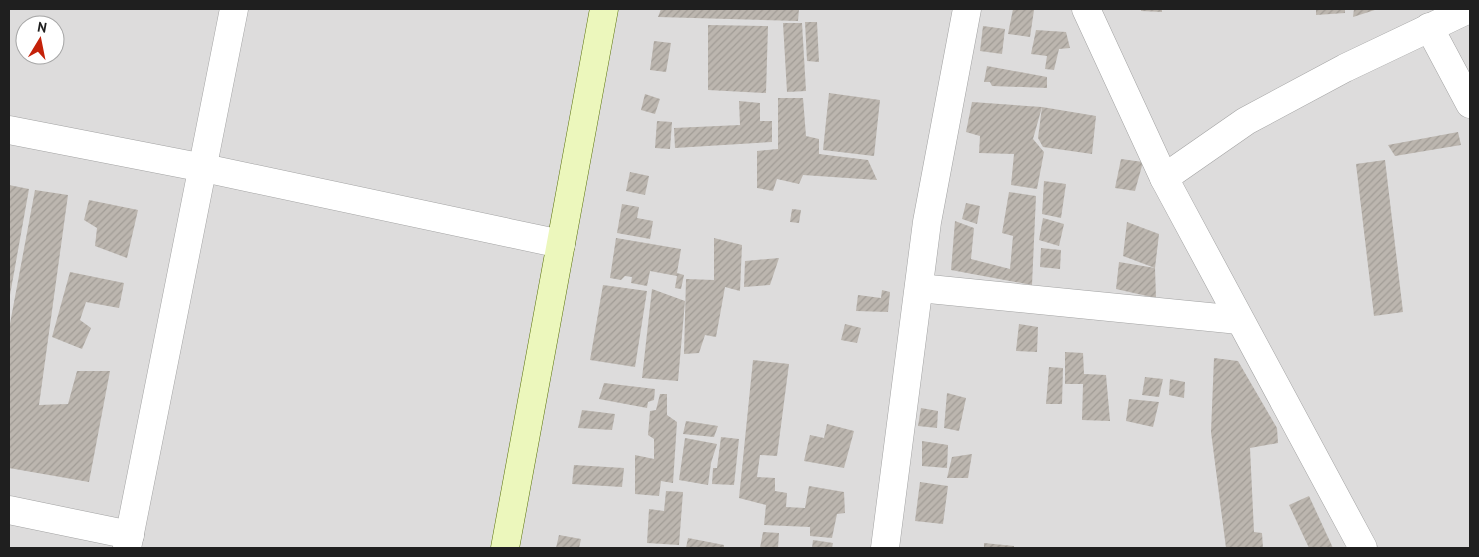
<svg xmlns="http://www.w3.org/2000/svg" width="1479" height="557" viewBox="0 0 1479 557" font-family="'PT Sans',sans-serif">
<defs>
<pattern id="building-hatch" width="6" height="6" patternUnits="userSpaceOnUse" patternTransform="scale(1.25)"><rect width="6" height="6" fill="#bcb6af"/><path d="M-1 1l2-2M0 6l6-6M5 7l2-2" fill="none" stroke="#a19c96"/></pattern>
</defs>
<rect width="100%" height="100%" fill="#efede5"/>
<path fill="#dddcdc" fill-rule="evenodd" d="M9,9H1470V548H9ZM25,25H55V55H25Z"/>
<g fill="url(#building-hatch)">
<polygon points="661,9 799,9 798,21 658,17"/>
<polygon points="1013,9 1034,10 1030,37 1008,34"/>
<polygon points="1141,9 1162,9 1162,12 1141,11"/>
<polygon points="1316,9 1345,9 1345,13 1316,15"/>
<polygon points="1354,9 1378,9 1353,17"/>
<polygon points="805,22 817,22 819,62 807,61"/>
<polygon points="783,23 802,23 806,91 787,92"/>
<polygon points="708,25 768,26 766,93 708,90"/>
<polygon points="983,26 1005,29 1002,54 980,51"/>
<polygon points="1036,30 1066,32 1070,48 1059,49 1054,70 1045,69 1047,56 1031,54"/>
<polygon points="654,41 671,43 666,72 650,70"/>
<polygon points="987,66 1047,77 1047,88 992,86 990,82 984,82"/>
<polygon points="829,93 880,100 874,156 823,150"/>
<polygon points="645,94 660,99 655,114 641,110"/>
<polygon points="778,98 803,98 806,136 819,139 819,154 868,160 877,180 803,175 799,184 777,179 773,191 757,188 757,151 778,149"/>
<polygon points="739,101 760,103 760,121 772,121 772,142 675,148 674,128 740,125"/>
<polygon points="972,102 1042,107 1033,139 1044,152 1037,189 1011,185 1014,154 979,153 980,136 966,132"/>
<polygon points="1042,107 1096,116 1092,154 1043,147 1038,138"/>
<polygon points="657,121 672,122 670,149 655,148"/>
<polygon points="1458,132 1461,145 1395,156 1388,145"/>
<polygon points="1121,159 1143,162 1135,191 1115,188"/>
<polygon points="1385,160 1403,312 1374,316 1356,164"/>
<polygon points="630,172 649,176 645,195 626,191"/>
<polygon points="1044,181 1066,184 1061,218 1042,214"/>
<polygon points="9,185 29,189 10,295 9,295"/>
<polygon points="35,190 68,195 39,405 68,404 77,371 110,371 89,482 9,468 9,329"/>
<polygon points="1009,192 1036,196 1032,285 951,270 955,221 974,228 971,259 1010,269 1013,236 1002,233"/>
<polygon points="89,200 138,210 127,258 95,246 97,228 84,220"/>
<polygon points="966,203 980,206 977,224 962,219"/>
<polygon points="622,204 639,207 637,218 653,221 650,239 617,233"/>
<polygon points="792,209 801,210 799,223 790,222"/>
<polygon points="1043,218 1064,224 1059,246 1039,240"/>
<polygon points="1127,222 1159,234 1155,268 1156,298 1116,289 1119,262 1155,268 1123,256"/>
<polygon points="616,238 681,249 677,273 684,275 681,289 675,288 677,276 650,271 647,286 631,283 632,277 625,276 621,280 610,278"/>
<polygon points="714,238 742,245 740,291 725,287 716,337 705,335 699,353 684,354 686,279 714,280"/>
<polygon points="1041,248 1061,250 1060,269 1040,267"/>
<polygon points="779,258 770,285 744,287 745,261"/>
<polygon points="70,272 124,283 119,308 86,302 80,320 91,328 82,349 52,337"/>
<polygon points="603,285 647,291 635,367 590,360"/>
<polygon points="652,289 685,301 678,381 642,378"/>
<polygon points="882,290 890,292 888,312 856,311 858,295 881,298"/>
<polygon points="845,324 861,328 857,343 841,340"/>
<polygon points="1019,324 1038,327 1037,352 1016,351"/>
<polygon points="1065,352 1083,353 1084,374 1106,375 1110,421 1082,420 1083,384 1065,384"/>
<polygon points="1214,358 1238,361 1277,428 1278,443 1250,448 1254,532 1262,533 1263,548 1226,548 1211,432"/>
<polygon points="753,360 789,364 777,456 760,455 757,477 775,478 775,491 787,493 786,507 805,508 809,486 844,492 845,513 837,514 832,538 810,536 810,527 764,525 766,505 739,498"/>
<polygon points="1049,367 1063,368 1062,404 1046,404"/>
<polygon points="1145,377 1163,379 1159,397 1142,395"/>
<polygon points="1170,379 1185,382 1184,398 1169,395"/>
<polygon points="604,383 655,389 654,400 648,402 647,408 599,399"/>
<polygon points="947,393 966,398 959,431 944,428"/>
<polygon points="660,394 667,394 667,415 677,422 673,483 661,481 659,496 635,494 635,455 654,459 654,439 648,435 650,411 656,410"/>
<polygon points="1129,399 1159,402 1153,427 1126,421"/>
<polygon points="921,408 938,411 937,428 918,426"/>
<polygon points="582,410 615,414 612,430 578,428"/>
<polygon points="686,421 718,426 714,437 683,434"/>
<polygon points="827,424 854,431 844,468 804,461 810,435 824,438"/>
<polygon points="721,437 739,439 734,485 712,484 713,468 717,468"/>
<polygon points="685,438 717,444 711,463 708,485 679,480"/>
<polygon points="922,441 948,445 947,468 922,466"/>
<polygon points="972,454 968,478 947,478 952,457"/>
<polygon points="574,465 624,468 622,487 572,484"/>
<polygon points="920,482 948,486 943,524 915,521"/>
<polygon points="666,491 683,492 679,545 647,543 649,509 664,511"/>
<polygon points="1309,496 1333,548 1309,548 1289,505"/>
<polygon points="763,532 779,533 778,548 760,548"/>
<polygon points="559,535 581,539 579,548 556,548"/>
<polygon points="688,538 724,545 724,548 686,548"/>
<polygon points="813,540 833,543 832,548 812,548"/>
<polygon points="984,543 1014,546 1014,548 984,548"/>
</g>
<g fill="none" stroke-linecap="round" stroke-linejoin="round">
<defs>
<g id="street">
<polyline points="1086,9 1164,178 1363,548"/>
<polyline points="1429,27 1470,104"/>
<polyline points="9,130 204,168 561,244"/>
<polyline points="1164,178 1246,121 1345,68 1469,9"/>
<polyline points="919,288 1239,320"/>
<polyline points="9,510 130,535"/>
<polyline points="127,548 234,9"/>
<polyline points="885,548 927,222 967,9"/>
</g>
<polyline id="secondary" points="505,548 604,9"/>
</defs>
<use href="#street" stroke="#a3a3a3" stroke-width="29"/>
<use href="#secondary" stroke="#59710a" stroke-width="29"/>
<use href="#street" stroke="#fff" stroke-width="28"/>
<use href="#secondary" stroke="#ecf7bc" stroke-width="28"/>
</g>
<rect width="1479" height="557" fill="none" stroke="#1f1f1f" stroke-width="20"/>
<g transform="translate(40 40) rotate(10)"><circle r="24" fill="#ffffff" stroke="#a5a5a5"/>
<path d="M0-4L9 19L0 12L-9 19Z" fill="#c42109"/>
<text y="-8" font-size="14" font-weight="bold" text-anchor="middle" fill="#1f1f1f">N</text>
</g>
</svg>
